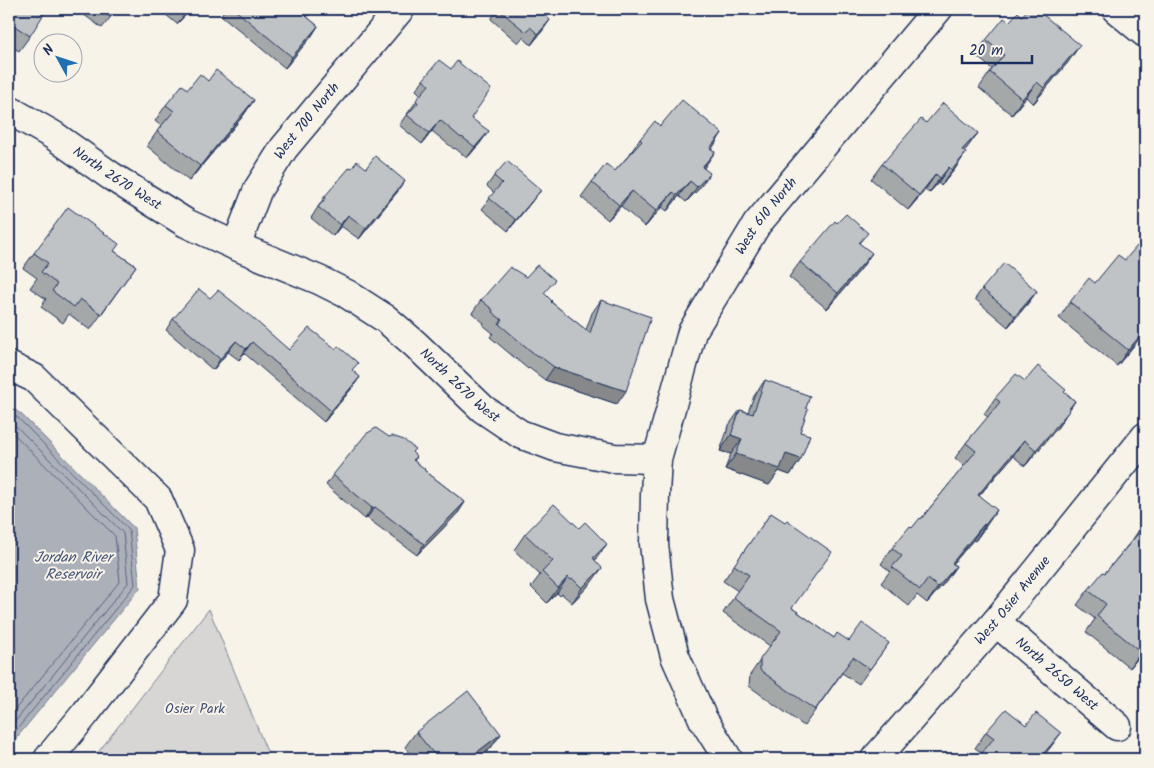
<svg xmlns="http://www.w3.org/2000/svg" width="1154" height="768" viewBox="0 0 1154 768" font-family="Kalam,sans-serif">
<rect width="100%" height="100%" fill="#f7f3e8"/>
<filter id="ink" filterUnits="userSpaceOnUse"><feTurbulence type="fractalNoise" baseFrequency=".02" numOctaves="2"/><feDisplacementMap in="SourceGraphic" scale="10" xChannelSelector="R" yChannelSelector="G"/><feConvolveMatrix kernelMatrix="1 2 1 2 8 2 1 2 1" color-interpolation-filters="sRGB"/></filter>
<g filter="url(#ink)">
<polygon fill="#d7d6d4" stroke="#798299" points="209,609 270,759 93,759"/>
<polygon fill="#acb0b9" stroke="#727c95" points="9,406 21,414 134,528 140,588 9,747"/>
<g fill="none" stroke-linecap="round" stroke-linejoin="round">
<g stroke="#556382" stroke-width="1">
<polyline points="9,412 18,418 129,530 135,585 9,739"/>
<polyline points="9,419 123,533 128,583 9,729"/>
<polyline points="9,429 115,536 120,581 9,717"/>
</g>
<defs>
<g id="minor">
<polyline points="1116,9 1145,33"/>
<path id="s1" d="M9,110L53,135L111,176L186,223L236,246L319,280L347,294L386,319L415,344L483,409L520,434L555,447L614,458L657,459"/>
<path id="s2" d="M236,246L258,189L284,148L400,9"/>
<polyline points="9,366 34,378 158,499 180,550 173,600 85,714 48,759"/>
<path id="s3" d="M996,622L1117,726"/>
<path id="s4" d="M728,759L703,719L675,656L660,599L654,544L655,494L657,459L692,332L757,224L938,9"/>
<path id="s5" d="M875,759L996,622L1145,437"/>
</g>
</defs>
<use href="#minor" stroke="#1b2f5e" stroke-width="31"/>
<use href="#minor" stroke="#f7f3e8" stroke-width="28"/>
</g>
<g fill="#a5a8a9" stroke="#1b2f5e">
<polygon points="9,9 30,36 19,51 9,45"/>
<polygon points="76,9 117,9 102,28"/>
<polygon points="159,9 191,9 177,24"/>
<polygon points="225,9 313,9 307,17 318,26 311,37 285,68 221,15"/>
<polygon points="491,9 551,9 546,16 543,30 531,45 523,37 518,43 491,19 496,12"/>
<polygon points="1009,22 1069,61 1033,104 1026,97 1012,115 979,88 992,69 975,55 986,40"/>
<polygon points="423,80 471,118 481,142 467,158 455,148 454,149 432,131 422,144 399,125 421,95 416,90"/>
<polygon points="208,81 254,100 243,116 189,181 147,146 161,126 155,121 166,105 188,89"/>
<polygon points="926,123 978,133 964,151 955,169 941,186 938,183 929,193 925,190 908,210 871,179 882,164"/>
<polygon points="660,126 711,149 704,168 699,189 686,202 679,196 667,211 662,207 645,227 621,206 608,220 581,197 592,182 615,171 629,155 640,139"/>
<polygon points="494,176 541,190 533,200 508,231 482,209 494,193 487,186"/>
<polygon points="398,191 359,239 341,226 333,236 311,218 325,196"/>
<polygon points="860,244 861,269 827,309 789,277 800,262"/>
<polygon points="114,251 136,266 90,330 69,314 63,323 41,307 46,299 30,288 37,278 23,268 34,253"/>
<polygon points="1125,260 1136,343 1117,366 1059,318 1070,302"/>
<polygon points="982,289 1037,291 1029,302 1008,327 975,299"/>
<polygon points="545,294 551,302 586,330 592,313 601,300 617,404 545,380 529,368 528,369 490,337 493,333 483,325 484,323 472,313 481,300"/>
<polygon points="210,298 289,350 352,370 360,377 352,388 324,422 244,353 239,360 228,352 213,370 166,330 173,319"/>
<polygon points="765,380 806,408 800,432 801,459 790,475 779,471 769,485 725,469 731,454 720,451 729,425 740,410 748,412 754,396"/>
<polygon points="1025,381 1065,392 1075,401 1058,427 1025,466 1013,456 979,496 986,526 975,541 973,540 953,564 956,566 945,582 927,603 917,595 909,606 881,583 890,571 881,564 892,548 921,519 964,466 955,458 966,443 988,417 984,414 995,398"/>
<polygon points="389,437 412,452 417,457 414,461 424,470 465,502 458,513 417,555 367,518 365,519 326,485 333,475"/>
<polygon points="771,513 792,608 834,638 849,641 889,643 859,684 842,673 804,726 749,686 750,675 770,646 723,613 738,591 723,581"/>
<polygon points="1145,521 1145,649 1130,668 1086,632 1095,619 1077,605 1088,590 1105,573 1133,539"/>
<polygon points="525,534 596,559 595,561 591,583 572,603 562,594 560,596 557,593 547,603 531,587 540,575 514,550"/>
<polygon points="416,732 501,734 490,749 477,759 415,759 405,747"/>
<polygon points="986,732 1050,748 982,753 975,748"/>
</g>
<g fill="#86888a" stroke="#1b2f5e">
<polygon points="189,9 191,9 177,24"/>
<polygon points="550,20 543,30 531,45 538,34"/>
<polygon points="318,26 311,37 285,68 292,57"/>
<polygon points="1080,45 1069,61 1033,104 1044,88"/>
<polygon points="1037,82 1026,97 1012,115 1022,99"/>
<polygon points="254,100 243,116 189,181 200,166"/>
<polygon points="440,120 432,131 422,144 429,133"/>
<polygon points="489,131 481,142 467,158 475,147"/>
<polygon points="722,133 712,149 699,164 710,148"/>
<polygon points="978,133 967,148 952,166 962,150"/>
<polygon points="715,152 704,168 691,182 702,167"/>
<polygon points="966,153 955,169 941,186 952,170"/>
<polygon points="949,167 938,183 929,193 940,178"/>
<polygon points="710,173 699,189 686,202 697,187"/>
<polygon points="936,174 925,190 908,210 919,195"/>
<polygon points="405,181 398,191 359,239 366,228"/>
<polygon points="690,181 679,196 667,211 677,195"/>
<polygon points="541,190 533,200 508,231 516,220"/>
<polygon points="632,191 621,206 608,220 619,205"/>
<polygon points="673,192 662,207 645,227 656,211"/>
<polygon points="348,215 341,226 333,236 340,225"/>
<polygon points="872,253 861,269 827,309 838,293"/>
<polygon points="1037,291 1029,302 1008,327 1015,316"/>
<polygon points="1145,330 1136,343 1117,366 1128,350"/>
<polygon points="236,341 228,352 213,370 220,359"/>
<polygon points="252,342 244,353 239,360 246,349"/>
<polygon points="554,367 626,391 617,404 545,380"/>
<polygon points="360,377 352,388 324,422 331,411"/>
<polygon points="1075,401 1058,427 1025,466 1036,450"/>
<polygon points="731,435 742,439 731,454 720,451"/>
<polygon points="1024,440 1013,456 967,510 978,495"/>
<polygon points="736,454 786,454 801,459 790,475 779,471 769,485 725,469"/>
<polygon points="465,502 458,513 417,555 424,544"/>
<polygon points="375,507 367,518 365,519 372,508"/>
<polygon points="997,510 986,526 975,541 985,525"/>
<polygon points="984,524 973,540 941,578 952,563"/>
<polygon points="607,544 596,559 582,574 593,558"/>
<polygon points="956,566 945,582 927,603 938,587"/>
<polygon points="602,568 591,583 572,603 582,588"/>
<polygon points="568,577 557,593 547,603 558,588"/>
<polygon points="1145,647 1145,649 1130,668 1141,652"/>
<polygon points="1061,733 1050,748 1041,759 1039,759"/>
<polygon points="501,734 490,749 477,759 468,759"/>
</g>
<g fill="#c0c3c5" stroke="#1b2f5e">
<polygon points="9,9 47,9 30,36 10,23 9,26"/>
<polygon points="98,9 116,9 110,17"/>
<polygon points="179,9 189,9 185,14"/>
<polygon points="234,9 312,9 306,16 318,26 292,57"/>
<polygon points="498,9 550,9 545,15 550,20 538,34 530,27 526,32"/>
<polygon points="1028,9 1036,9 1080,45 1044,88 1037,82 1022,99 990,72 1004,55 986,40 1004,18 1009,22 1018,12 1022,16"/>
<polygon points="439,60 451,69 457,61 491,89 471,118 489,131 475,147 462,137 461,138 440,120 429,133 407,115 418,103 416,100 429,85 423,80"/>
<polygon points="216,70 254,100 200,166 157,131 174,111 166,105 182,85 188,89 200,74 208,81"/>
<polygon points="682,100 722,133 710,148 715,152 702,167 710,173 697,187 690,181 677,195 673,192 656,211 632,191 619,205 592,182 606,164 615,171 642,141 640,139 655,121 660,126"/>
<polygon points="943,103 978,133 962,150 966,153 952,170 949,167 940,178 936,174 919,195 882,164 921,119 926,123"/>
<polygon points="375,156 405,181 366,228 348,215 340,225 318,207 326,198 325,196 350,167 352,168 357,161 366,168"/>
<polygon points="507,161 541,190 516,220 489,198 502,183 494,176"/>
<polygon points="9,170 14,174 9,180"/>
<polygon points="68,207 119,244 114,251 136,266 101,314 80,299 74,307 52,291 57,284 41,272 48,263 34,253"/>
<polygon points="846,214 868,233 859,243 872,253 838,293 800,262 835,221 837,223"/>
<polygon points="1137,246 1145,253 1145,330 1128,350 1070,302 1089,278 1095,283 1118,255 1125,260"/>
<polygon points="1004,263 1037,291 1015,316 982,289"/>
<polygon points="537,265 555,280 544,293 552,301 551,302 590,333 601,300 651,317 626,391 554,367 538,355 537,356 499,324 502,320 492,312 493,310 481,300 510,267 526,277"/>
<polygon points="199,289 210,298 218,290 247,313 289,350 309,328 336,349 338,346 358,363 352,370 360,377 331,411 252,342 246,349 236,341 220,359 173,319"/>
<polygon points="1038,366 1066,390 1064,392 1075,401 1068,410 1069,411 1036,450 1024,440 978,495 997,510 985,525 984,524 952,563 956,566 938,587 928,579 920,590 892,567 902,556 892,548 910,526 912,528 920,518 921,519 976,451 966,443 1000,402 995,398 1016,374 1025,381"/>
<polygon points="765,380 810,396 806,408 808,409 800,432 810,435 801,459 786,454 780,469 736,454 742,439 731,435 740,410 753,414"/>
<polygon points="376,428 389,437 392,436 404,440 415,449 412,452 417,457 413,460 425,469 424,470 465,502 424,544 375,507 372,508 333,475 366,434"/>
<polygon points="554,504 579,528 585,522 607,544 593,558 602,568 582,588 573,579 571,580 568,577 558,588 542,572 553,561 525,534"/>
<polygon points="771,513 785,522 787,520 832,552 792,608 834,638 837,633 849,641 862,623 889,643 870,669 853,657 815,710 760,670 760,659 781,631 733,597 749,575 734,565"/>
<polygon points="1145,523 1145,647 1141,652 1097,616 1106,604 1088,590 1103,572 1105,573 1142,529 1141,528"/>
<polygon points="468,691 501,734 468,759 438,759 416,732"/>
<polygon points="1006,709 1026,725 1036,713 1061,733 1039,759 977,759 994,738 986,732"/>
</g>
</g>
<g text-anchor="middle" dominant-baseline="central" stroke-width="4" stroke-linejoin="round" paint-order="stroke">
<g font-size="14" fill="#1b2f5e" stroke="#f7f3e8">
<text stroke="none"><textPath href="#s2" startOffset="145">West 700 North</textPath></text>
<text stroke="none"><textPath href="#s1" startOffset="128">North 2670 West</textPath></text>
<text stroke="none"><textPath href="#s4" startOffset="585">West 610 North</textPath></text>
<text stroke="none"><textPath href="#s1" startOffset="532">North 2670 West</textPath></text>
<text stroke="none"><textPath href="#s5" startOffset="210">West Osier Avenue</textPath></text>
<text stroke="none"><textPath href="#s3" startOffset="80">North 2650 West</textPath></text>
</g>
<g font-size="14" fill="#415076" stroke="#f7f3e8">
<text x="195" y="709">Osier Park</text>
</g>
<g font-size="15" font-style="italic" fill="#465679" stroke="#f7f3e8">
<text x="73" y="558">Jordan River<tspan x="73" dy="17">Reservoir</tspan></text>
</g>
</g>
<rect width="1154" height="768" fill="none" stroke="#f7f3e8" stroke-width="30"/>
<rect x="15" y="15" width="1124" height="738" fill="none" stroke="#1b2f5e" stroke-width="2" filter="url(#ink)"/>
<g transform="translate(58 58) rotate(310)"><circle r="24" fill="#f7f3e8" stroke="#9fa5b1"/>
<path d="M0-4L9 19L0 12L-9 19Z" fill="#1f6fb2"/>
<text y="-8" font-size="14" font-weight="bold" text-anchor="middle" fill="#1b2f5e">N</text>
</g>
<path d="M962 55v8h70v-8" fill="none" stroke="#1b2f5e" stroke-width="2.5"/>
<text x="969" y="55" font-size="15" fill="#1b2f5e" stroke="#f7f3e8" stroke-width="4" paint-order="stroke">20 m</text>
</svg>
